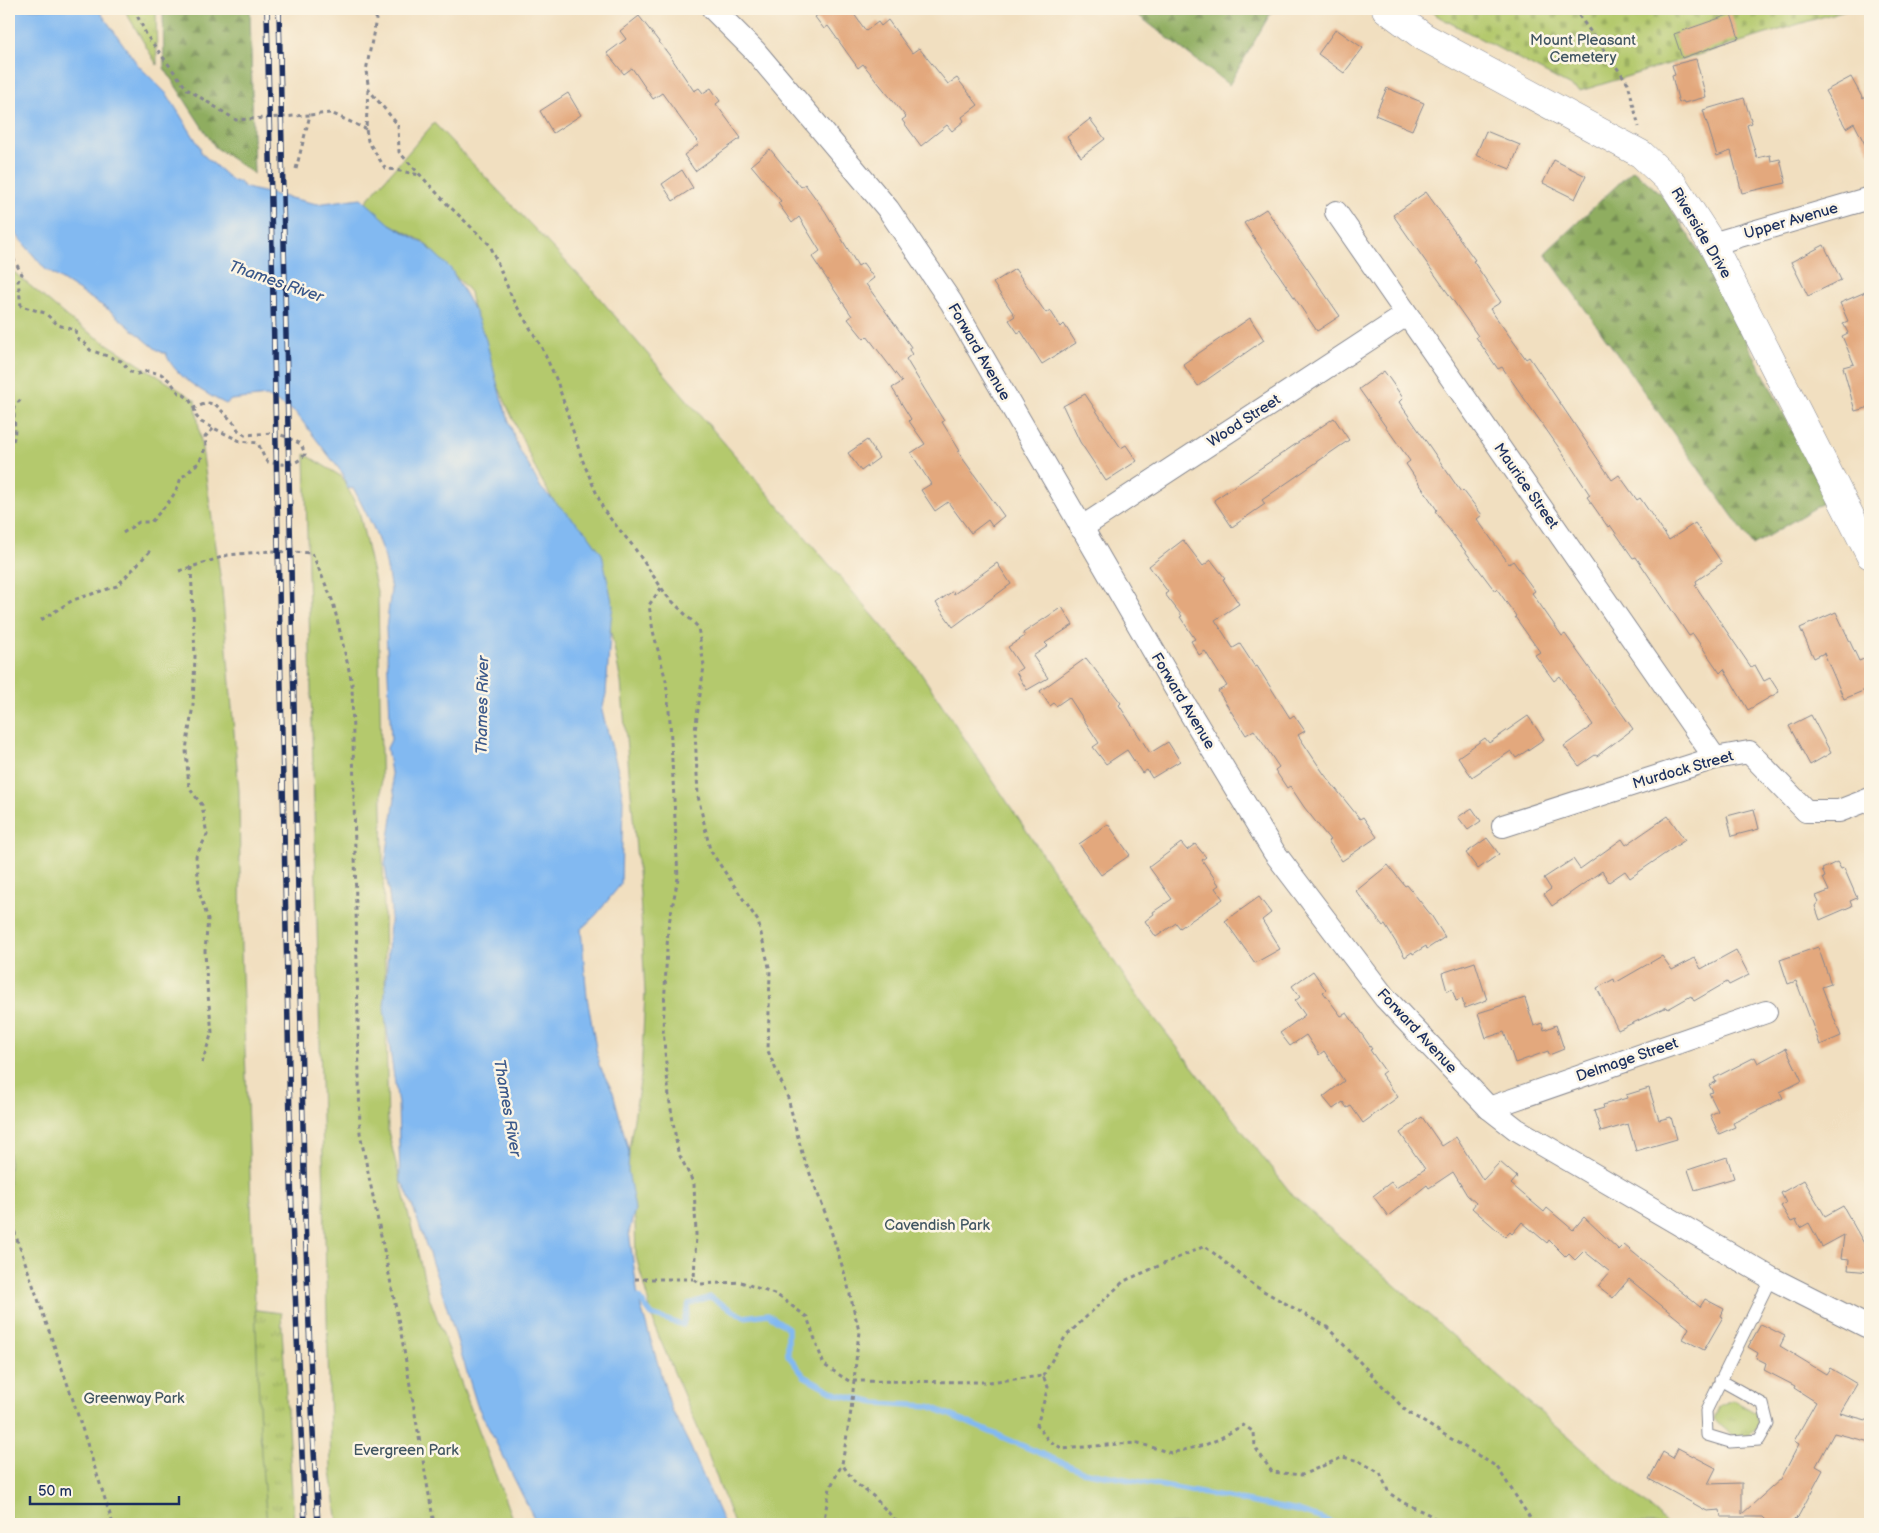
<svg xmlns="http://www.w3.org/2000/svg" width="1879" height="1533" viewBox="0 0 1879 1533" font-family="'Balsamiq Sans',sans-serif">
<defs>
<pattern id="grass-tufts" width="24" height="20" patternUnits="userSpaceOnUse" patternTransform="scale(1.25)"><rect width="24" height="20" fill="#b4c96d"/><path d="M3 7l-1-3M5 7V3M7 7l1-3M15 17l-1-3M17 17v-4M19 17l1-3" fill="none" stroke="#9aad61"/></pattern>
<pattern id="forest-firs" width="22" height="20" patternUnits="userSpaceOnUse" patternTransform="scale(1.25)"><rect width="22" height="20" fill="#8fad60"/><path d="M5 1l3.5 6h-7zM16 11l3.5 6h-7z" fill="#748d52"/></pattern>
<pattern id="cemetery-stones" width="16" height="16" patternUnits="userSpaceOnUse" patternTransform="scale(1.25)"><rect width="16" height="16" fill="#b4c96d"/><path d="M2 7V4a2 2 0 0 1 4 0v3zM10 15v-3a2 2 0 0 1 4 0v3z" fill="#9aad61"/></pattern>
</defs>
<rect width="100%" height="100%" fill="#fcf5e5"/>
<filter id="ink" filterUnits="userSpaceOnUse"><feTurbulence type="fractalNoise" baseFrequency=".02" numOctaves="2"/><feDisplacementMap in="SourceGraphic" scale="10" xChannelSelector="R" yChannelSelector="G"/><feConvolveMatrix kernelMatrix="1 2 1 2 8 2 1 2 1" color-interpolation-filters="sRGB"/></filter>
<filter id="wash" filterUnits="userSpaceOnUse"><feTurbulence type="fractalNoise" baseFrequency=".0096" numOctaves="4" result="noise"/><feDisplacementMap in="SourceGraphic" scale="20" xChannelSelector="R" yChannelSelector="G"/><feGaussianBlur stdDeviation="1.12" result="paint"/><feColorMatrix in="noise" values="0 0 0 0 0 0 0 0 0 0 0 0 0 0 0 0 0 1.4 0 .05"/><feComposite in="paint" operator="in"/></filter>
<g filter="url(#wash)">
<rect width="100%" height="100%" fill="#f1dfc0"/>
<g fill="url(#grass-tufts)" stroke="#687c66">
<polygon points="124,9 156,9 157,65"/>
<polygon points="233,1307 281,1313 294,1524 175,1524"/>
<path d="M1733,1400L1756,1413L1758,1425C1756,1427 1753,1433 1750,1435C1736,1443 1722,1428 1714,1419L1719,1406Z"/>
</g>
<g fill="url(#forest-firs)" stroke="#556e5f">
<polygon points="163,9 250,9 254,174 215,147 164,68"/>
<polygon points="1130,9 1273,9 1229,85"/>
<polygon points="1633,170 1662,195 1706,262 1828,500 1753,545 1545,253"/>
</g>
<polygon fill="url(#cemetery-stones)" stroke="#687c66" points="1427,9 1848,9 1580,91 1441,18"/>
<g fill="#b4c96d" stroke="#687c66">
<polygon points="434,123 589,286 914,663 1138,997 1294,1197 1668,1524 734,1524 702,1438 656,1330 636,1256 635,1221 625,1173 641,1076 645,993 640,894 621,682 601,584 537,472 480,346 470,292 424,242 360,208"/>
<polygon points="9,268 73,322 195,400 222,589 239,791 241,949 261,1454 267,1524 9,1524"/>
<polygon points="305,454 342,477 359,511 378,596 388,1131 428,1294 514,1524 338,1524 331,1471"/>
</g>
<path fill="#82b9f1" stroke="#4e74a8" d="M9,9H98L138,65L167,94L200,147L201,153L233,181L240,182L244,187L254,190L317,204L361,198L390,224L426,245L451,269L475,312L486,340L500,394L517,445L541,488L587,533L602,554L613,606L611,619L606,694L602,711L619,774L623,800L621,884L596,915L581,929L587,997L599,1065L613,1092L629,1152L628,1171L635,1209L629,1232L638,1297L671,1408L690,1446L724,1524H537L477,1405L444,1298L414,1210L405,1188L400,1180L398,1104L384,1009L391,909L385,865L395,798L387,748L391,740L386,628L391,590L385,558L373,527L354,489L347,488L343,474L296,413L267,396L231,400L226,404C206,394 173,376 166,353H163L156,349L109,310L45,269L9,226Z"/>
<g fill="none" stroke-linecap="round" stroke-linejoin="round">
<polyline stroke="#82b9f1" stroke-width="5.5" points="633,1295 638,1297 652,1315 683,1325 689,1304 710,1297 744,1317 768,1314 788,1328 788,1355 804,1376 837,1394 876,1403 929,1406 1082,1471 1298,1511 1338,1524"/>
</g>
<g id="blocks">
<g fill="#e3a87d">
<polygon points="816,9 853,9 851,10 866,31 878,22 881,26 888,20 912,53 919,48 948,84 957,78 978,105 962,117 964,121 952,131 947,125 921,146 902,120 906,117 863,64 858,68 828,26 824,29 815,17 819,14"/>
<polygon points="1731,14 1739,38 1682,58 1674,34"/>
<polygon points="639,16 670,56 694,91 699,88 703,93 711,88 720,101 716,104 741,138 695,171 684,155 699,144 662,93 653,99 632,68 624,74 607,53 626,39 620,31"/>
<polygon points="1336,29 1363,48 1344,73 1318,54"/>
<polygon points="1696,59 1706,97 1684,103 1683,101 1679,103 1672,76 1675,75 1672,65"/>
<polygon points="1851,77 1863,99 1870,95 1870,154 1854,123 1846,128 1825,91"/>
<polygon points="1387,88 1424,103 1412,130 1375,115"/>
<polygon points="568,93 581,115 553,133 540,111"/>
<polygon points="1744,98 1752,123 1747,125 1757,158 1770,155 1771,161 1780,159 1786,183 1742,193 1731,151 1717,156 1703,110"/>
<polygon points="1090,119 1105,139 1081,157 1067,137"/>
<polygon points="1486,131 1520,145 1510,169 1476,155"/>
<polygon points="770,149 801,187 805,184 825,211 858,266 863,263 874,278 866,284 911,347 909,350 912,354 906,359 944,421 942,422 960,451 958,452 1004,516 992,526 988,520 971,533 948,502 935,511 921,490 931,484 911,453 925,444 909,421 911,419 892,388 902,382 867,336 864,339 848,319 852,316 812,257 820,251 799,217 792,223 778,203 781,201 751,165"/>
<polygon points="1554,160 1586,176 1575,199 1543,183"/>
<polygon points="682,170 693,188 673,201 662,184"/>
<polygon points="1426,192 1475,260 1473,261 1501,302 1490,309 1526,359 1529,357 1612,480 1619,475 1637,500 1640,498 1669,540 1695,523 1722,563 1696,581 1697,584 1695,585 1751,667 1755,665 1764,681 1770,678 1779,692 1748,710 1724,669 1720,673 1693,634 1689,636 1636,557 1633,558 1610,525 1608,527 1587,497 1590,495 1557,445 1502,367 1498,369 1482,346 1476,337 1478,336 1393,215"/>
<polygon points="1266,209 1340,316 1317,331 1244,223"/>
<polygon points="1824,245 1841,280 1808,296 1791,262"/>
<polygon points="1015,269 1046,313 1050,310 1061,327 1064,324 1076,343 1042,364 1021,331 1018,333 1009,320 1015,316 993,283"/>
<polygon points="1870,290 1870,407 1855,411 1843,367 1854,364 1842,336 1848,333 1843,323 1848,321 1840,303"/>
<polygon points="1250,318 1264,340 1198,386 1183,364"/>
<polygon points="1384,371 1403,398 1399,402 1461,492 1463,490 1482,515 1477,519 1509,564 1513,561 1535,591 1532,593 1562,636 1565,634 1633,729 1597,756 1595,755 1579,766 1564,746 1593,725 1560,676 1554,681 1535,655 1540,652 1515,617 1516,616 1497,589 1495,591 1435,511 1437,510 1406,464 1410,461 1359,389"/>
<polygon points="1085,394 1121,448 1126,445 1137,461 1106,481 1080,442 1063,406"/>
<polygon points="1334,418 1349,440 1262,500 1265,504 1232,527 1214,500"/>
<polygon points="867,440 879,458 861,471 848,453"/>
<polygon points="1183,540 1203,566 1211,560 1225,578 1223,579 1239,604 1215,620 1233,648 1240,644 1255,667 1257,666 1290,718 1294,715 1305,731 1298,735 1324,774 1360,819 1363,817 1377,837 1342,861 1328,841 1330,840 1304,807 1290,786 1287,788 1275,770 1279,767 1254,730 1246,735 1218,691 1227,686 1205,651 1199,655 1191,641 1195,639 1180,617 1182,616 1165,594 1168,592 1149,566"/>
<polygon points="997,563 1011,584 953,627 936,603 953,591 954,594"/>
<polygon points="1062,607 1073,625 1045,643 1048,646 1033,656 1048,678 1027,690 1016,672 1022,668 1008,647 1025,636 1023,633"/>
<polygon points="1836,612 1859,661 1864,659 1870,672 1870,688 1844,699 1824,653 1814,658 1800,628"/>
<polygon points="1086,658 1121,703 1119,705 1150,753 1168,742 1180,761 1152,778 1147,770 1142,773 1127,750 1106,764 1093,747 1099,743 1069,697 1056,706 1054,703 1050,706 1040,691"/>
<polygon points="1811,715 1831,753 1810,765 1789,726"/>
<polygon points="1528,716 1544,739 1516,758 1511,751 1472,777 1458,757 1485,738 1489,743"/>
<polygon points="1472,808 1481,821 1468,830 1458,817"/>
<polygon points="1754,809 1759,829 1732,836 1727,816"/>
<polygon points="1668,816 1685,840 1630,878 1625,871 1609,882 1602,871 1552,906 1544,894 1551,889 1544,878 1573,859 1580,869 1622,839 1626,845"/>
<polygon points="1108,824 1130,855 1101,875 1079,844"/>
<polygon points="1487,838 1499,854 1478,869 1466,853"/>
<polygon points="1181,843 1187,850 1195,844 1206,857 1202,860 1219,885 1215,888 1223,899 1180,928 1176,923 1156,937 1145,921 1154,914 1153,912 1172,899 1149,867"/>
<polygon points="1837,862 1841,869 1844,868 1857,898 1850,901 1852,906 1820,920 1815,906 1819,901 1816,896 1829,891 1823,878 1825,877 1822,869"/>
<polygon points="1388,865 1405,886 1407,885 1431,915 1445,937 1427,949 1426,946 1413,954 1412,952 1405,957 1385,925 1383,926 1356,891"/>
<polygon points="1259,897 1271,913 1262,920 1280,949 1255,963 1225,921"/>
<polygon points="1818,947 1831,984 1822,987 1841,1036 1820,1045 1796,981 1788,984 1780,960"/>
<polygon points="1736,950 1749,975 1729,985 1727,982 1694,1001 1691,996 1668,1009 1667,1007 1618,1030 1597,988 1614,979 1615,983 1662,956 1672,970 1695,958 1701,969"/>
<polygon points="1475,962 1487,1000 1465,1008 1462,999 1456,1001 1452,989 1447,991 1442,973"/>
<polygon points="1313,971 1326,990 1323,992 1341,1016 1347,1013 1372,1049 1370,1050 1385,1071 1381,1074 1398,1097 1363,1123 1351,1106 1347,1108 1343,1102 1333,1109 1323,1097 1344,1081 1324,1051 1319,1055 1306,1035 1290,1046 1280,1033 1305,1015 1295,1001 1300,997 1292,986"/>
<polygon points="1525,998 1534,1026 1542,1023 1544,1030 1556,1025 1564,1049 1549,1055 1548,1051 1515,1063 1504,1032 1486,1038 1478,1013"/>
<polygon points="1786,1048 1802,1081 1780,1092 1783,1098 1733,1123 1735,1127 1719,1134 1710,1115 1718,1111 1709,1093 1713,1092 1709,1085 1716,1082 1714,1078 1755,1057 1758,1063"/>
<polygon points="1649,1088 1659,1120 1671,1117 1677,1139 1636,1151 1628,1124 1601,1132 1594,1111 1604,1108 1603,1105 1627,1098 1626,1095"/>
<polygon points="1422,1117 1442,1146 1456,1137 1483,1180 1500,1162 1517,1177 1511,1184 1544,1212 1547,1208 1573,1230 1584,1217 1619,1250 1624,1245 1700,1307 1705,1299 1724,1309 1721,1316 1723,1317 1704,1350 1683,1339 1689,1328 1629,1279 1613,1298 1598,1286 1610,1272 1584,1251 1575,1260 1569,1254 1566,1257 1549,1240 1547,1243 1522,1222 1512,1234 1510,1232 1505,1237 1472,1208 1476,1203 1467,1195 1453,1172 1429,1188 1427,1185 1388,1216 1373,1196 1391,1182 1396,1188 1425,1169 1400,1133"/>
<polygon points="1727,1157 1734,1178 1695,1190 1688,1170"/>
<polygon points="1804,1180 1825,1216 1843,1206 1866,1247 1870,1247 1870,1272 1848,1270 1849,1260 1841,1259 1844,1235 1822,1247 1809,1223 1800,1228 1796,1220 1791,1222 1781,1206 1786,1203 1781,1193"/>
<polygon points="1761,1324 1785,1336 1780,1346 1826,1374 1830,1368 1857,1384 1840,1413 1870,1421 1870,1442 1834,1433 1816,1466 1823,1470 1799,1515 1790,1524 1770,1524 1763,1517 1721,1517 1720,1510 1707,1511 1649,1479 1663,1452 1673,1458 1678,1448 1716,1468 1708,1484 1742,1483 1742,1514 1781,1479 1799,1444 1794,1441 1816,1402 1794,1388 1795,1386 1764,1370 1766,1363 1756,1358 1758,1353 1748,1347"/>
</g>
</g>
</g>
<g filter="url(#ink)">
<use href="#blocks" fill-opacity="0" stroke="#86878f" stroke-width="1"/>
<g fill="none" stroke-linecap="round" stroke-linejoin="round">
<defs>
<polyline id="lane" points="1720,1380 1763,1404 1768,1424 1759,1440 1730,1442 1707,1435 1706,1411 1771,1278"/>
<g id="street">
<polyline points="713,9 755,51 888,209 951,302 1175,688 1274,852 1385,998 1489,1108 1516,1129 1771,1278 1866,1326 1870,1325"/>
<polyline points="1336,212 1715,758"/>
<polyline points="1712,244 1870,198"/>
<polyline points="1081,528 1406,315"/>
<polyline points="1503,826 1715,758 1749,752 1806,811 1839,811 1870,799"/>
<polyline points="1489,1108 1766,1012"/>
</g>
<polyline id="secondary" points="1386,9 1424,37 1641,154 1673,184 1712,244 1870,555"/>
</defs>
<use href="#lane" stroke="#86878f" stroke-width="13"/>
<use href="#street" stroke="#86878f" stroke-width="24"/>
<use href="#secondary" stroke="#86878f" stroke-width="29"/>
<g stroke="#86878f" stroke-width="3" stroke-dasharray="4 4" stroke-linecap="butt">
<polyline points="134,9 147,36 187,89 236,120 310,115"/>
<polyline points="378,9 366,71 369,90 398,125 399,152 448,205 490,245 513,300 541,346 557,381 582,459 604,511 633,546 667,596 698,627 704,666 695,731 698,796 710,850 758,921 770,971 768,1051 788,1098 802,1153 826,1215 846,1278 859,1331 851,1411 842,1464 855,1483 873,1496 899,1524"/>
<polyline points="1574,9 1628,83 1639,127"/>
<polyline points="368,90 366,129 368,141 385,168 420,175"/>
<polyline points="296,169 310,115 331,113 366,129"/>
<path d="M9,251L22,274L18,281L21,306L45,313L58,325L75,330L78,339L87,345L90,350L121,361L131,372L137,374L148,371L161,374L170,381L179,393L184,395L189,399L194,408L207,403L215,404L235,424L238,430L245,435L273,433L284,436L301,444L305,454C296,467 282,465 268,462L264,457L258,443L240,441L201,422L196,416L194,408"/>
<path d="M9,448C19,435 13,422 14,407L22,398"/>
<path d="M123,533L139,522H151C164,507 176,497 181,477C189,474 192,466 199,463L206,446L205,437L214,428"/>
<polyline points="191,567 195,656 193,705 186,750 189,788 202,805 207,835 196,856 200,895 208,919 205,951 207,986 212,1032 201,1066"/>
<polyline points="179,571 228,555 271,551 312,553 333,602 352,683 360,1133 401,1333 434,1524"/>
<polyline points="661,588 649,605 653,631 666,681 670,721 678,878 668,928 663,1029 669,1097 678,1152 694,1184 696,1234 694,1279 700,1284 741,1282 777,1295 807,1317 824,1365 849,1381 988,1382 1043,1376 1048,1387 1037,1425 1048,1440 1063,1449 1117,1444 1138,1443 1171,1453 1205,1445 1219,1439 1243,1425 1254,1432 1255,1447 1272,1472 1302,1475 1343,1457 1359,1461 1380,1473 1389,1493 1404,1503 1428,1514 1444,1524"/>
<polyline points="41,620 73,600 117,586 150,551"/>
<polyline points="9,1216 72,1397 113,1524"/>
<polyline points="635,1279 694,1279"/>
<polyline points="1043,1376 1065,1337 1124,1281 1205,1246 1253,1285 1327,1327 1406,1411 1497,1467 1534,1524"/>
<polyline points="823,1524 830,1488 842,1464"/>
</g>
<use href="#lane" stroke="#fff" stroke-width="11"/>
<use href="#street" stroke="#fff" stroke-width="22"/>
<use href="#secondary" stroke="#fff" stroke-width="28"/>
<defs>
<g id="rail">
<polyline points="267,9 292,1219 305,1524"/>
<polyline points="279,9 305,1218 313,1432 318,1524"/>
</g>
</defs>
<use href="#rail" stroke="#1b2f5e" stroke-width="5.5"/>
<use href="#rail" stroke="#fcf5e5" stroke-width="4" stroke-dasharray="11" stroke-linecap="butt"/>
</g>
</g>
<g text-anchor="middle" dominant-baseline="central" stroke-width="5" stroke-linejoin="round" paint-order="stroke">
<g font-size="15" fill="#415662" stroke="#fcf5e5">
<text x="1583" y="40">Mount Pleasant<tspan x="1583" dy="17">Cemetery</tspan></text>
<text x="937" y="1225">Cavendish Park</text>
<text x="134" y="1398">Greenway Park</text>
<text x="406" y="1450">Evergreen Park</text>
</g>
<g font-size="15" fill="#1b2f5e" stroke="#fcf5e5">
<text transform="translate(1791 221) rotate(-16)">Upper Avenue</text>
<text transform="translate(1701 233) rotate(59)">Riverside Drive</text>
<text transform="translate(979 352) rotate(60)">Forward Avenue</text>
<text transform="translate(1244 421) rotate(-33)">Wood Street</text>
<text transform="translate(1526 486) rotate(55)">Maurice Street</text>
<text transform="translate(1183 701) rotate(59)">Forward Avenue</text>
<text transform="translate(1683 770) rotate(-16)">Murdock Street</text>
<text transform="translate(1417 1031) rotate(47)">Forward Avenue</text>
<text transform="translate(1627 1060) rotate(-19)">Delmage Street</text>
</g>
<g font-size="16" font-style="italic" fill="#3a588a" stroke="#fcf5e5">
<text transform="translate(276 282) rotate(19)">Thames River</text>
<text transform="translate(483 705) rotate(-89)">Thames River</text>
<text transform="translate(507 1108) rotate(80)">Thames River</text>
</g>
</g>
<rect width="1879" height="1533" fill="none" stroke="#fcf5e5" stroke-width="30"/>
<path d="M30 1496v8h149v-8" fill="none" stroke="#1b2f5e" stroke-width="2.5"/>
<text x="38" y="1496" font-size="15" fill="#1b2f5e" stroke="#fcf5e5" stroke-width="4" paint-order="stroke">50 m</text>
</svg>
